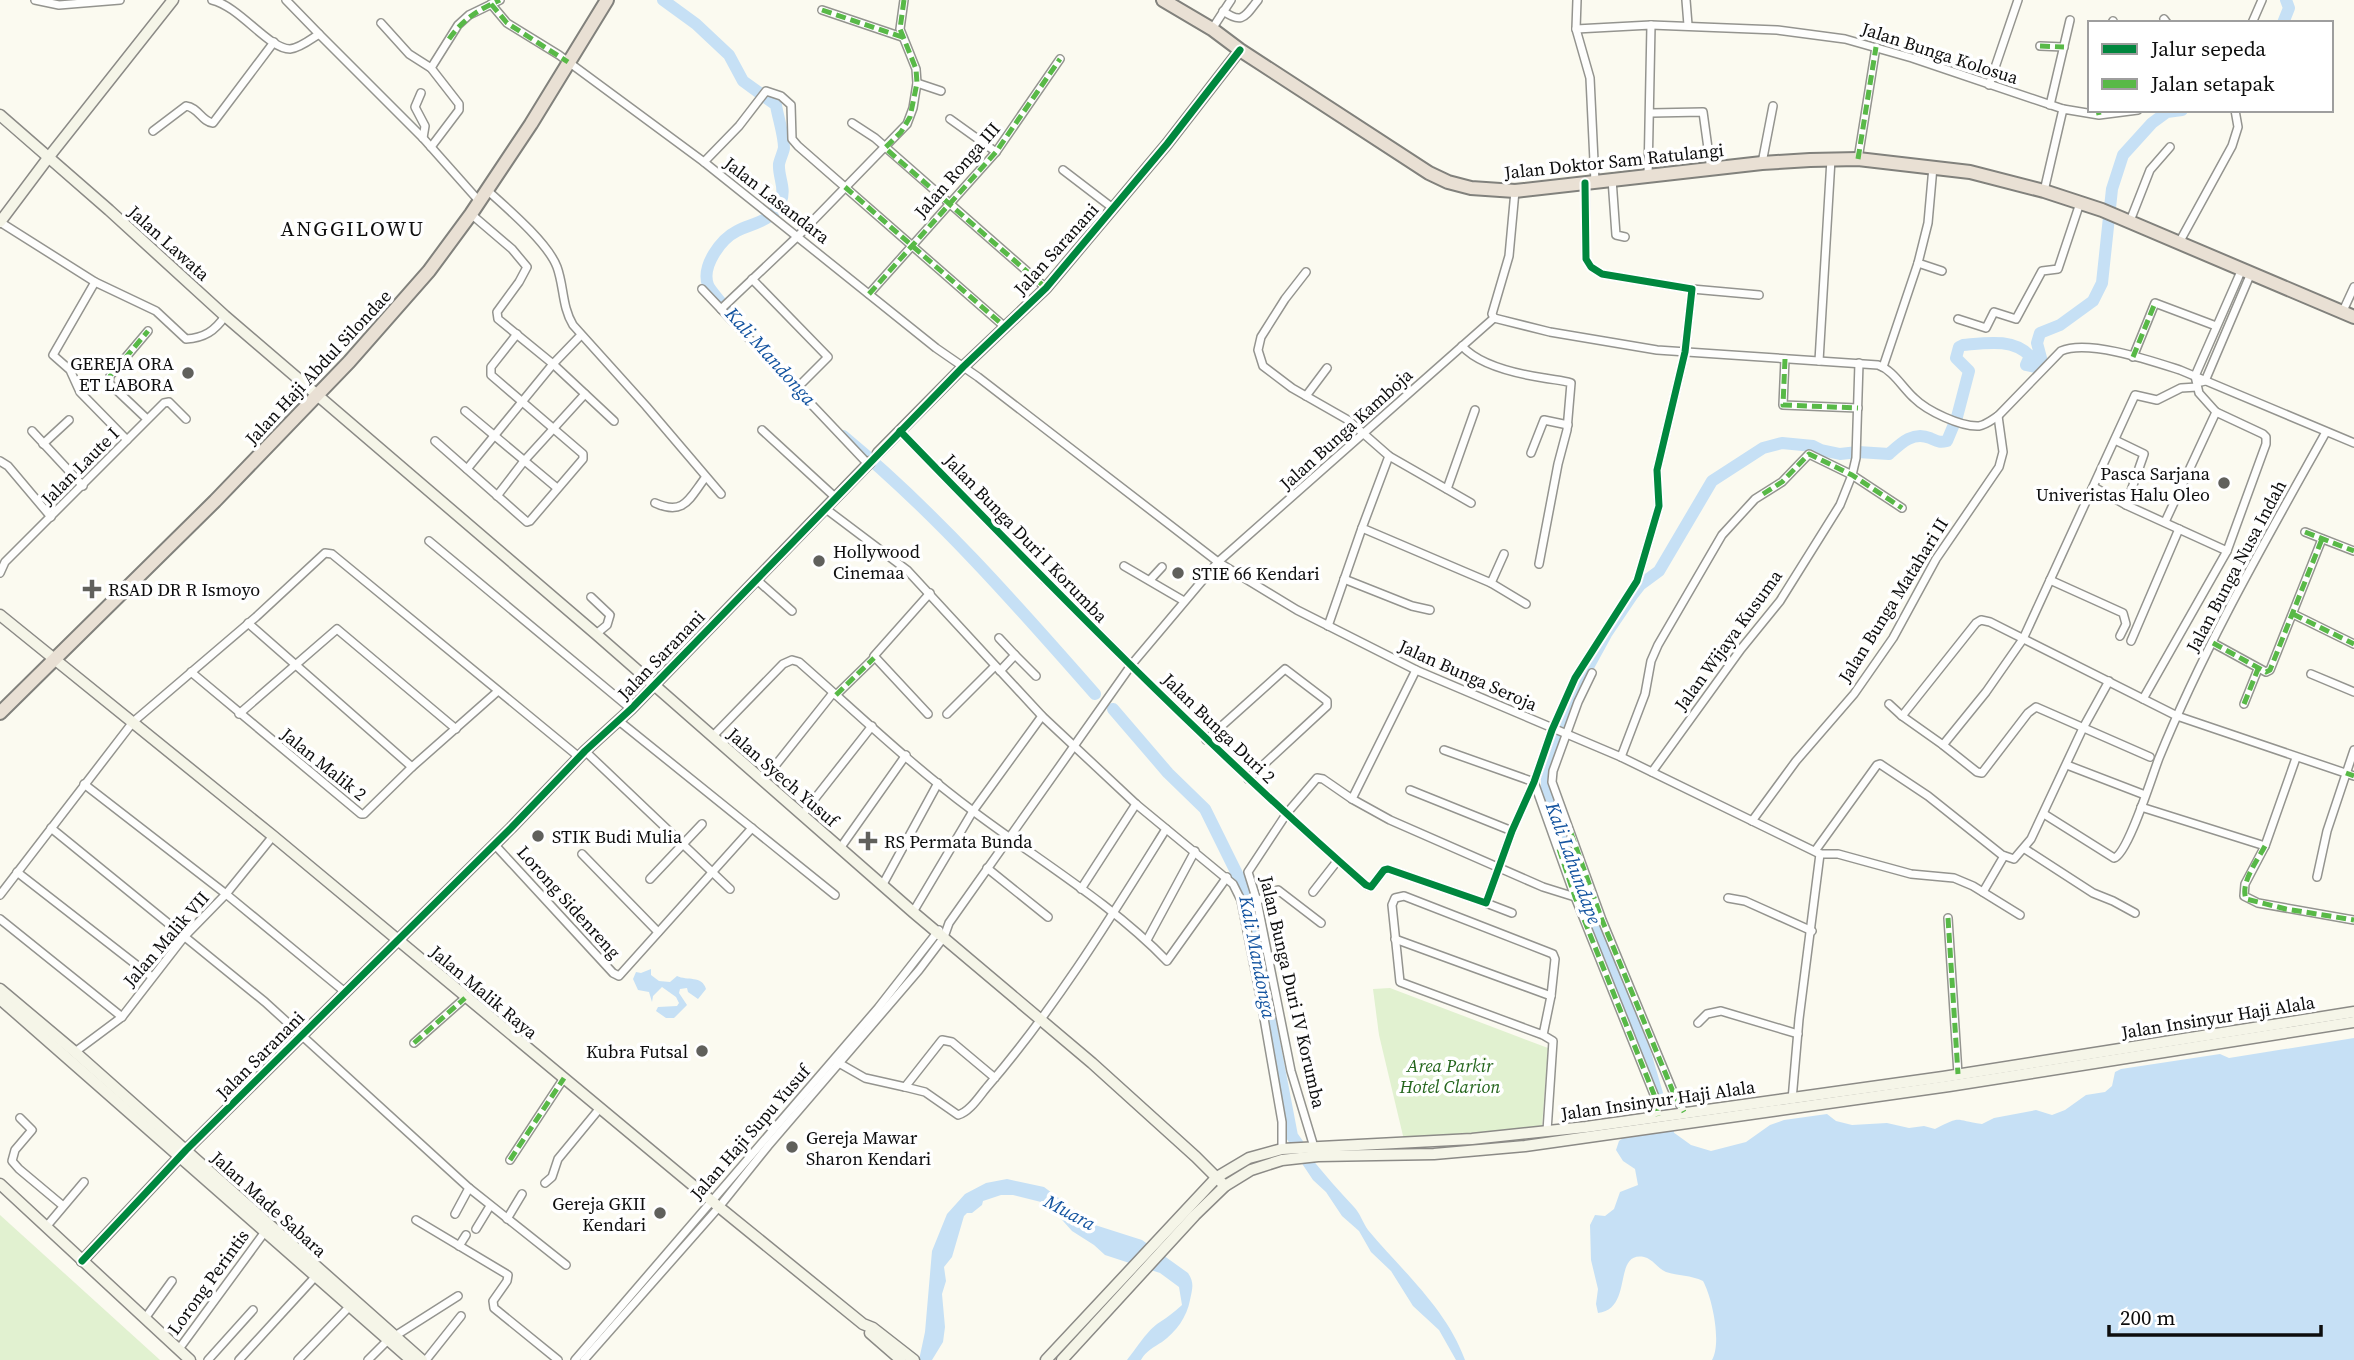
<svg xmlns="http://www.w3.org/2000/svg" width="2354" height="1360" viewBox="0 0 2354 1360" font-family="'Source Serif 4',serif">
<rect width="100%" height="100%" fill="#fbfaf0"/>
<g fill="#e1f1d0">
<polygon points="1390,988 1548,1048 1542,1127 1404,1140 1379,1035 1373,989"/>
<polygon points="0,1215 160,1360 0,1360"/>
</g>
<g fill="#c6e0f5">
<path d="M651,969V975L659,981L670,982L677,976C687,981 702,975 706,989L698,999L688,992L687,988L680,989L679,993L687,1005L674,1018H666L656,1011L658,1007L677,1006L679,1003L676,997L662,987L653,996L652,1002L649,992L638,990L633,979L636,972L641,973Z"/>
<path d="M2354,1038V1360H1712C1722,1343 1712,1297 1703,1281C1691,1275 1678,1276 1666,1272C1657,1268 1653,1259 1644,1257C1612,1251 1634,1309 1598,1313L1596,1304L1598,1289L1591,1260L1590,1225L1595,1215L1605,1216L1614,1209L1620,1192L1638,1185L1635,1169L1623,1161L1616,1150L1619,1141L1623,1138L1668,1131L1673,1132L1691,1145L1711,1151L1746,1142L1770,1125L1784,1120L1827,1114L1836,1121L1852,1125L1887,1123L1909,1128L1924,1126L1935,1129C1963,1115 1953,1120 1982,1124L1994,1118L2036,1110L2052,1115L2065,1110L2086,1095L2105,1092L2112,1086L2115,1072L2121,1069L2220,1054L2229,1058Z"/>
<path d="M1311,1158C1325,1175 1339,1191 1354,1207C1360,1213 1363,1223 1368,1230C1403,1272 1446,1308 1465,1360H1456L1439,1330L1413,1306L1391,1271L1371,1252L1359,1231L1342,1216L1326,1192L1313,1180L1301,1162Z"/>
<path d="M1007,1179L1044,1187L1095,1225L1142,1240L1188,1273C1195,1283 1192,1290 1190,1300C1187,1317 1176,1332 1162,1342C1154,1347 1146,1351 1141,1360H1127C1136,1349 1148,1329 1160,1322C1168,1317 1174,1312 1182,1305L1179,1287L1160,1273L1105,1255L1094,1245L1072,1231L1055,1212L1041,1202L1013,1195H1001L983,1201L982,1205L972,1213H967L964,1216L952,1257L944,1267L946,1281L942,1294L945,1327L943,1342L932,1360H919L925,1332L932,1251L947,1214L965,1194L986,1183Z"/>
</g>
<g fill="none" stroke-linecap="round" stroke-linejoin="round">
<g stroke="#c6e0f5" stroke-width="12">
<path d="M663,0L696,24L729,55L743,81L776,105C778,118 784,135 784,148C783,153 780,159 779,164C778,177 786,188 781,201C774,221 753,223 737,231C721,239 701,266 708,285C711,292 736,320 742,327"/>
<polyline points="2283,23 2289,8 2286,0"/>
<path d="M843,436C935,512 1016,604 1095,694"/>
<polyline points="1113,709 1168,773 1205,809 1245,890 1292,1136 1306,1156"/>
<path d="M1668,1131L1645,1053L1550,804L1547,789V771L1555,743L1577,687L1606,634L1633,594L1640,585L1659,571L1712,481L1763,448L1782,443L1813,446L1821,450L1840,454L1858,452L1889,454C1901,443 1913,431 1930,438C1937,441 1939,443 1947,441L1957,417L1969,371L1956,358L1959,347L1963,345C1986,343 2013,338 2030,356L2026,365L2035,367L2041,358L2037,343L2040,333L2060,325L2093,301L2102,283L2112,189L2123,155L2152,123L2167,112L2182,110"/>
</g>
<defs>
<g id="street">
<polyline points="35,0 59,5 120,0"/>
<path d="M212,0C239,6 269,49 290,49C300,48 311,39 319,34L423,138L479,201"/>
<polyline points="286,0 319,34"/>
<polyline points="1577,0 1576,29 1590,78 1595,182"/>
<polyline points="1686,0 1688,25"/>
<polyline points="491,4 507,23 559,55 704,162 936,348 978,377 1218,562 1297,610 1416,670 1621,757 1820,854"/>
<polyline points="822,10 902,37"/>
<path d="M1223,11C1243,25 1245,16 1258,0"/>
<polyline points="2164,19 2167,23"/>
<polyline points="381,23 409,54 431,68 459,104 459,110 431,147"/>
<polyline points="2112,23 2113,21"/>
<polyline points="2252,23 2262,0"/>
<polyline points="1651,25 1777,30 1845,39 1912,58 2063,109"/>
<polyline points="1212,29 1231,0"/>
<polyline points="1576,29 1651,25 1648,176"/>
<polyline points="2040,46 2064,47"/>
<polyline points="431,68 458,25 469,15 500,0"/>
<polyline points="917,83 941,91"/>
<polyline points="1989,85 2018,0"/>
<polyline points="421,93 415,107 425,126 423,138"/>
<polyline points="2050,105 2070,20"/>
<polyline points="1651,113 1703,112 1711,170"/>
<polyline points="950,119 996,152"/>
<polyline points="852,123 875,138 1046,288"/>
<path d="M153,131L186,106C198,107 202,122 213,123L274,42"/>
<polyline points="1858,159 1876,47"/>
<polyline points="704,162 739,126 766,91 781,96 791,105 792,139 798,146 1005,327"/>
<polyline points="1762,163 1773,106"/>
<polyline points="1933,167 1928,223 1918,263 1942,271"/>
<polyline points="1063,170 1114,209"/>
<polyline points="1612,179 1616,235 1625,237"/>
<path d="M487,190C507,208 548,243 557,267C564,286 562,307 573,325L646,406L721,494"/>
<polyline points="2044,191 2063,109 2099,115 2138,110"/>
<polyline points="471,214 512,249 527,267 519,282 497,312 498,319 553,364 614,421"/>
<polyline points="2130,221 2150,170 2170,147"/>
<path d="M0,222L95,282L156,311L186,339C204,338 215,331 225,316"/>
<polyline points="2180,241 2232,146 2238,127 2235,110"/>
<polyline points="1306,272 1285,299 1261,337 1258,350 1263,366 1292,388 1348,420 1389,456 1471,503"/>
<polyline points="752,279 828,357 796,389"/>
<polyline points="95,282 53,355 70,370 80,392 127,440"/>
<polyline points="702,289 868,464"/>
<polyline points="1692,289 1759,295"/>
<polyline points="869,294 996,152 1060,59"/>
<polyline points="721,309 798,236 907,124 913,108 917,83 916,69 900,29 904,0"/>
<polyline points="2342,313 2354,287"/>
<path d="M1494,318L1550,332L1657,350L1878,365C1893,370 1902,387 1914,398C1927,411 1961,427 1979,426C1986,425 1993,419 1998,416L2061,351C2088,339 2152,361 2180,370L2354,443"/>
<polyline points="1494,318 1492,314 1509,256 1515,191"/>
<polyline points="1958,319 1986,328 1994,312 2016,319 2042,271 2058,269 2080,203"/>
<path d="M1462,346C1480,366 1518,374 1544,378C1554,380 1563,380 1571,383L1567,430L1558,464L1539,564"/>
<polyline points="2133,357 2155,303 2216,326"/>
<polyline points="1785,359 1783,405 1858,408"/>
<polyline points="1819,361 1831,159"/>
<polyline points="1883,367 1918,263"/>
<polyline points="2201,382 2205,381 2251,273"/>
<polyline points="2197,387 2181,388 2157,400 2135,395 2023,639 1986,692 1943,745 1902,716 1976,623 1981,620 1990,622 2177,716 2354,776"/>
<polyline points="1306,396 1327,368"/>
<polyline points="465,411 557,488"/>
<polyline points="147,419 109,383 110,376 148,331"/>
<polyline points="762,430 836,498"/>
<polyline points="32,431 83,486"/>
<path d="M900,431C1051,587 1203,742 1366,885L1371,887L1384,870L1388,869L1486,903L1512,831L1534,782L1552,730L1575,678L1637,581L1659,506L1657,470L1685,352L1692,289L1602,274L1591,267L1586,259L1585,183"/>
<polyline points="435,441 527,522 530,521 583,459 583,454 491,375 491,367 517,334"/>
<polyline points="2117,441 2144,454 2126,505"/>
<polyline points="43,444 69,420"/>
<polyline points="1531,453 1544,420 1568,425"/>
<polyline points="1389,456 1362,528 1491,583 1526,604"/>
<polyline points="0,461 8,466 51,517"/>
<polyline points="467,469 553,364 581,335"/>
<polyline points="2094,487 2126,505 2227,551"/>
<polyline points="1447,489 1475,410"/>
<polyline points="497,496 524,461 585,394"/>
<path d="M655,503C684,516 689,499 705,478"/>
<polyline points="826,509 907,570 1042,716 1136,804 1233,884 1241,900 1261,1001 1282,1122 1282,1149"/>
<polyline points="2165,522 2216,412 2199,393 2195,376 2242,269"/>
<polyline points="2305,532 2354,551"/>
<polyline points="429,541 631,709"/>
<polyline points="1124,566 1184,601"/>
<polyline points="0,573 5,562 164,403 169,402 186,419"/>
<polyline points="1344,579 1412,606 1430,610"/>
<polyline points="757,580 792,611"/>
<polyline points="1045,580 1056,567"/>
<polyline points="1150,580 1162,567"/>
<polyline points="2050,580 2123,613 2126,624 2120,636"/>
<polyline points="1491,583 1504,554"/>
<polyline points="591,597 610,615 607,625 596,634"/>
<polyline points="2293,614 2354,644"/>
<polyline points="248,623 412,767"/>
<polyline points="1328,626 1362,528"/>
<polyline points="999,638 1015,655 1000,671"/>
<polyline points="2131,641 2179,529"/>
<polyline points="2213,643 2266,672 2270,670 2322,539"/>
<polyline points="1015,655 1036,676"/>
<polyline points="1416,670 1352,799 1390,820 1543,887 1575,897"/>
<polyline points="191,672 361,814 364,814 412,767 498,691"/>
<polyline points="1592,673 1578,702 1553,771 1552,782 1602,920 1674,1094 1684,1112"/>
<polyline points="2311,674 2354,692"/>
<polyline points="836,695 874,658"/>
<polyline points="2143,699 2227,551 2266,444 2266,437 2263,434 2216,412"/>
<polyline points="1889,704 1902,716"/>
<polyline points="2244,704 2258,669"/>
<polyline points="239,714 337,629 456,729"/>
<polyline points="928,714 874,656 930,593"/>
<polyline points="947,714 995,666"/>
<polyline points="619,721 835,895"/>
<path d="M713,736L783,664L792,660L799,662C856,712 912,766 973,811C1038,860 1111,903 1167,961L1227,877"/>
<polyline points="1206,740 1285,669 1327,701 1327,706 1248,779"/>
<polyline points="1943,745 1977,772 1982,773 2028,713 2036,707 2150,757"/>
<polyline points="1444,750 1534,782 1575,897 1655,1097 1658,1116"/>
<polyline points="585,751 730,889"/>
<polyline points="1621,757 1645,694 1651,661 1658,645 1722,535 1755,499 1782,482 1809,454 1852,475 1902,508"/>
<polyline points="2296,758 2265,846 2245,884 2244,896 2258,903 2354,920"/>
<polyline points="2067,765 2145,795"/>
<polyline points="1652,772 1741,649 1780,601 1840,505 1852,475 1856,458 1859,363"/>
<polyline points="763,781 833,693"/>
<polyline points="84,784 226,894 345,992"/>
<polyline points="1410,790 1512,831"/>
<polyline points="2141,807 2265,846"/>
<path d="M2044,814L2114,858C2128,854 2152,776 2159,758C2205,645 2267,538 2326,432"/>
<polyline points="802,815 872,726"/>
<polyline points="1752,821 1796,761 1854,694 1893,638 1936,559 1999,467 2003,452 1998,416"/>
<polyline points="51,828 265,1002 469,1188 566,1265"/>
<polyline points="495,845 613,973 619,976 752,828"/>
<polyline points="841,847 906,755"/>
<polyline points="2025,849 2093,893 2113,901 2135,913"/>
<polyline points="1815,851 1877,765 1880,764 1928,796 2002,855 2014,859 2031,839 2083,728 2109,681"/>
<polyline points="582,854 658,932"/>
<polyline points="1820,854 1838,854 1911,874 1954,878 1973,886 2020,915"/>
<polyline points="987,868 1048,917"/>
<polyline points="17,872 152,977"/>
<polyline points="2317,877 2327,831 2354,750"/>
<polyline points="650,879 702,824"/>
<polyline points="883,884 938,783"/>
<polyline points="1081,889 1136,804"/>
<polyline points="1313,892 1338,860"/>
<polyline points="1983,892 2004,856"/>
<polyline points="0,895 133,722 256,617 325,553 332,554 579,757"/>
<polyline points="1728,898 1745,901 1812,931"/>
<polyline points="1257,901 1278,890 1321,923"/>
<polyline points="1486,903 1512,913"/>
<polyline points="913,912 973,811 1042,716"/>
<polyline points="1948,918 1958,1074"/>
<polyline points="0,919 122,1017"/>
<polyline points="1395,939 1551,996"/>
<polyline points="1147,940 1195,851"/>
<polyline points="1698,1023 1707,1014 1721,1011 1798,1034"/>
<polyline points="1543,1035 1551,996 1555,959 1553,954 1404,896 1395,898 1392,905 1400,982 1543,1035 1553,1041 1547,1131"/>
<polyline points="414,1043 465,998"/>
<polyline points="75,1052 122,1017 184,937 226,894 273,836"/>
<polyline points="837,1062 865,1078 905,1087"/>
<path d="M995,1078L952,1042L942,1040L905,1087L925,1092L958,1115C970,1112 980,1095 988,1086C1056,1007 1111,917 1166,829"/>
<polyline points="1792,1100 1799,1019 1820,854"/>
<polyline points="20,1118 32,1130 15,1150 12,1161 19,1169 62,1205"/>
<polyline points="1314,1147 1291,1071 1257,901 1248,872 1287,813 1317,778 1323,779 1352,799"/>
<polyline points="510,1160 564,1078"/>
<polyline points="545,1183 552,1177 558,1159 600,1108"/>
<polyline points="455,1214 469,1188"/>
<polyline points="507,1219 522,1194"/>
<polyline points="416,1220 508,1275 507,1281 493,1301 494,1308 558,1360"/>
<polyline points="46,1227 84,1182"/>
<polyline points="476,1229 490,1206"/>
<polyline points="459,1246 466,1235"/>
<polyline points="146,1317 172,1281"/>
<polyline points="395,1336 458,1296"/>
<polyline points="179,1349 264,1233"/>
<polyline points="208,1360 253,1310"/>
<polyline points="239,1360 315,1277"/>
<polyline points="298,1360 349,1307"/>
<polyline points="368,1360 388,1340"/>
<polyline points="426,1360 461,1316"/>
<polyline points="575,1360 878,1008 939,930"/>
<polyline points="584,1360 719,1207 768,1146 919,970 944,937 949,923 1132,664 1218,562 1494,318"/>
</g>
<g id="secondary">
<polyline points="0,115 109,210 225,316 596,634 913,912 1092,1063 1196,1157 1225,1186"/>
<polyline points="0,222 48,158 173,0"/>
<polyline points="878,453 963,367 1046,288 1167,144 1240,50"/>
<polyline points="0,615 273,836 719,1207 863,1324 873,1328 914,1360"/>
<polyline points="0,989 75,1052 422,1360"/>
<polyline points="0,999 411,1360"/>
<polyline points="0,1184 190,1360"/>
<polyline points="82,1261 186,1150 511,828 585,751 631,709 870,462"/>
<polyline points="870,1333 901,1360"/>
<polyline points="1046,1360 1217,1177 1249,1158 1282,1149 1472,1139 1586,1127 1943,1077 2354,1012"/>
<polyline points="1062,1360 1195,1215 1225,1186 1251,1170 1282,1160 1318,1156 1434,1154 1525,1146 1949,1086 2354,1022"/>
</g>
<g id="highway">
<polyline points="1163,0 1212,29 1240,50 1429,173 1448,182 1471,188 1515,191 1762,163 1810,160 1858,159 1970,172 2044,191 2102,210 2354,317"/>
<polyline points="0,713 215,501 349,362 429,271 471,214 531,124 607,0"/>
</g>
</defs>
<use href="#street" stroke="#94948f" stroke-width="10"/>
<use href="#secondary" stroke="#8b8a86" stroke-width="13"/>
<use href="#highway" stroke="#81817c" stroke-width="16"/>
<use href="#street" stroke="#fefefd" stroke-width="7"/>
<use href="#secondary" stroke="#f5f5e8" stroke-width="10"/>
<use href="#highway" stroke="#e9e0d4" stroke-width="12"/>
<g stroke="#58b947" stroke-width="5" stroke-dasharray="10 5" stroke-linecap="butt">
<polyline points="904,0 900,29 916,69 917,83 910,117 901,132 885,148 1046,288"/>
<polyline points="491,4 507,23 568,62"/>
<polyline points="822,10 902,37"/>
<polyline points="2112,23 2113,21"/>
<path d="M449,39C463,19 478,10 500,0"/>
<polyline points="2040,46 2064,47"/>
<polyline points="2098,110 2099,115"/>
<polyline points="1858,159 1876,47"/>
<polyline points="845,187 1005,327"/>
<polyline points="869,294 996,152 1060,59"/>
<polyline points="2133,357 2155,303"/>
<polyline points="1785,359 1783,405 1858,408"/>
<polyline points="109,383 110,376 148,331"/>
<polyline points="1763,494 1782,482 1809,454 1852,475 1902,508"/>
<polyline points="2305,532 2354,551"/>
<polyline points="2293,614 2354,644"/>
<polyline points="2213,643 2266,672 2270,670 2322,539"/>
<polyline points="836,695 874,658"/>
<polyline points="2244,704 2258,669"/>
<polyline points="2346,773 2354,776"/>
<polyline points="1571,833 1602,920 1674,1094 1684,1112"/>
<path d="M2265,846C2257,861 2240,883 2246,899L2286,909L2354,920"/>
<polyline points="1559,849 1575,897 1655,1097 1658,1116"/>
<polyline points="1948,918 1958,1074"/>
<polyline points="414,1043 465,998"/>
<polyline points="510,1160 564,1078"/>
</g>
<defs>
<g id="cycleway">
<path d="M900,431C1051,587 1203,742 1366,885L1371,887L1384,870L1388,869L1486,903L1512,831L1534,782L1552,730L1575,678L1637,581L1659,506L1657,470L1685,352L1692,289L1602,274L1591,267L1586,259L1585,183"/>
<polyline points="82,1261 186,1150 511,828 585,751 631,709 963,367 1046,288 1167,144 1240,50"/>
</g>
</defs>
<use href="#cycleway" stroke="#fff" stroke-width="11"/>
<use href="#cycleway" stroke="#00873e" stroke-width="7"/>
</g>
<g fill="#60605c" stroke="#fff" stroke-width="2.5">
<circle cx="188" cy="373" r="7"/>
<circle cx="2224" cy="483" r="7"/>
<circle cx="819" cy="561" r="7"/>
<circle cx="1178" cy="573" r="7"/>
<path d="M88.5 578.5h7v7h7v7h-7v7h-7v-7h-7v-7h7z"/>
<circle cx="538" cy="836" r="7"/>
<path d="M864.5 830.5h7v7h7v7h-7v7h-7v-7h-7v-7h7z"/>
<circle cx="702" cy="1051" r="7"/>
<circle cx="792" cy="1147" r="7"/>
<circle cx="660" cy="1213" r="7"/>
</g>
<g text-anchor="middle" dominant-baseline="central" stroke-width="7" stroke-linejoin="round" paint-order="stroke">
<g font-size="18" fill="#0d0d0d" stroke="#fff">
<text transform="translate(1940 53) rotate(18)">Jalan Bunga Kolosua</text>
<text transform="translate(1614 161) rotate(-6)">Jalan Doktor Sam Ratulangi</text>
<text transform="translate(957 170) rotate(-49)">Jalan Ronga III</text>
<text transform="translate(777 200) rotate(38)">Jalan Lasandara</text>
<text transform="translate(169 243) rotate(42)">Jalan Lawata</text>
<text transform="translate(1056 249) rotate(-48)">Jalan Saranani</text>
<text transform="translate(318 367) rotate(-47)">Jalan Haji Abdul Silondae</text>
<text transform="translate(1346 429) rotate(-42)">Jalan Bunga Kamboja</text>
<text transform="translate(80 466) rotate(-45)">Jalan Laute I</text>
<text transform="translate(1026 538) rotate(46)">Jalan Bunga Duri I Korumba</text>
<text transform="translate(2236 566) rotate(-62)">Jalan Bunga Nusa Indah</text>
<text transform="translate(1893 600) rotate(-58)">Jalan Bunga Matahari II</text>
<text transform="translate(1728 640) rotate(-54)">Jalan Wijaya Kusuma</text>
<text transform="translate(661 655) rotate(-46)">Jalan Saranani</text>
<text transform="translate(1468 675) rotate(24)">Jalan Bunga Seroja</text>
<text transform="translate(1219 728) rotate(44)">Jalan Bunga Duri 2</text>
<text transform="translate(324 764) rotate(39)">Jalan Malik 2</text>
<text transform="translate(783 777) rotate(41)">Jalan Syech Yusuf</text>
<text transform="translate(569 902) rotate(48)">Lorong Sidenreng</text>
<text transform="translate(166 939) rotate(-49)">Jalan Malik VII</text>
<text transform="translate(484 992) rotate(40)">Jalan Malik Raya</text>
<text transform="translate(1293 992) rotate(77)">Jalan Bunga Duri IV Korumba</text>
<text transform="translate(2218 1017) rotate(-9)">Jalan Insinyur Haji Alala</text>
<text transform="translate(260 1055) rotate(-45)">Jalan Saranani</text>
<text transform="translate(1658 1100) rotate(-8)">Jalan Insinyur Haji Alala</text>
<text transform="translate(750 1132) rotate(-49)">Jalan Haji Supu Yusuf</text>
<text transform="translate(269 1204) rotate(42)">Jalan Made Sabara</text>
<text transform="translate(208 1282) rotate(-54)">Lorong Perintis</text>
</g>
<g font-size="18" fill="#0d0d0d" stroke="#fff" text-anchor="start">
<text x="174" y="363" text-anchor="end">GEREJA ORA<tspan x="174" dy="21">ET LABORA</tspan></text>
<text x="2210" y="473" text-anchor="end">Pasca Sarjana<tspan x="2210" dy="21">Univeristas Halu Oleo</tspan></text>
<text x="833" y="551">Hollywood<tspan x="833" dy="21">Cinemaa</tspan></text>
<text x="1192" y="573">STIE 66 Kendari</text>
<text x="108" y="589">RSAD DR R Ismoyo</text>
<text x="552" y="836">STIK Budi Mulia</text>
<text x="884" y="841">RS Permata Bunda</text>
<text x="688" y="1051" text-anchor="end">Kubra Futsal</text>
<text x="806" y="1137">Gereja Mawar<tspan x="806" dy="21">Sharon Kendari</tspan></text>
<text x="646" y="1203" text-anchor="end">Gereja GKII<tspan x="646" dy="21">Kendari</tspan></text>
</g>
<g font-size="18" font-style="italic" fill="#24651c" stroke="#fff">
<text x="1450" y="1065">Area Parkir<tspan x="1450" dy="21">Hotel Clarion</tspan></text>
</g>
<g font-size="19" font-style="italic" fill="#1454a0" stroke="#fff">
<text transform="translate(771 356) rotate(48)">Kali Mandonga</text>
<text transform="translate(1574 863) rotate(70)">Kali Lahundape</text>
<text transform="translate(1258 957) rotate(79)">Kali Mandonga</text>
<text transform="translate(1070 1212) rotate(28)">Muara</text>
</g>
<g font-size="21" letter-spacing="2" fill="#0d0d0d" stroke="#fff">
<text x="353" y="228">ANGGILOWU</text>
</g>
</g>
<rect x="2088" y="21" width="245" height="91" fill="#ffffff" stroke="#9e9e9e" stroke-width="2"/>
<rect x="2102" y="44" width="35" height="10" fill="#00873e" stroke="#9e9e9e" stroke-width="2"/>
<text x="2151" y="56" font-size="21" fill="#0d0d0d">Jalur sepeda</text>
<rect x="2102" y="79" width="35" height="10" fill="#58b947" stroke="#9e9e9e" stroke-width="2"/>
<text x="2151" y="91" font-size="21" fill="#0d0d0d">Jalan setapak</text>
<path d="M2109 1325v10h212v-10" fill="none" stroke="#0d0d0d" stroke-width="3.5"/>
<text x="2120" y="1325" font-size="21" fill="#0d0d0d" stroke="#ffffff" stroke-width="5" paint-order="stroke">200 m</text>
</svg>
